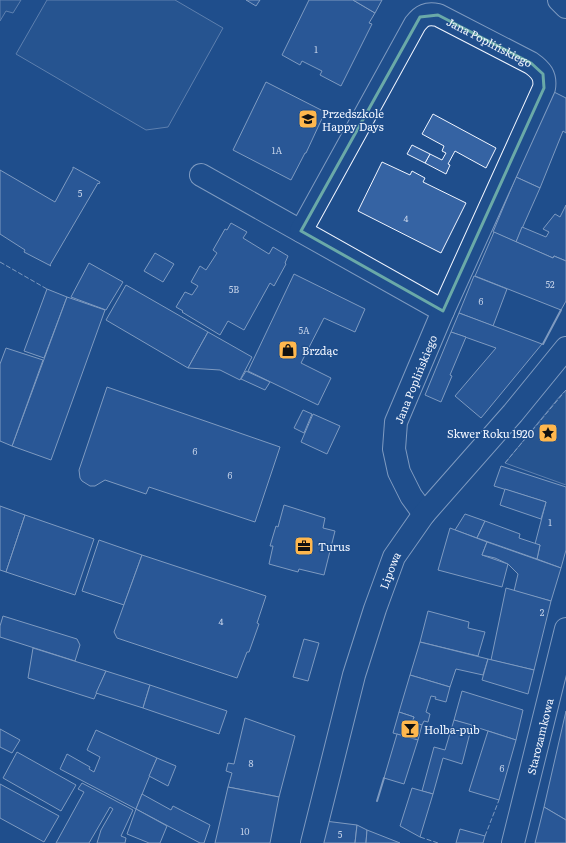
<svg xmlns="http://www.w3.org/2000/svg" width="566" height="843" viewBox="0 0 566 843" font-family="Literata,serif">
<rect width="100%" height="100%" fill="#1f4e8c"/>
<g fill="#305b95" stroke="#a8bbd7">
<polygon points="0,0 21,0 13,13 6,11 0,21"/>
<polygon points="47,0 175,0 223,28 168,127 146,130 16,54"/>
<polygon points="566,390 566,485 505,463 560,396"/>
</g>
<g fill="#3563a3" stroke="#f2f6ff">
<polygon points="246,0 260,0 256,6"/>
<polygon points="309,0 353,0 375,13 369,23 372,24 341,86 320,75 322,71 302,61 300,65 282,55"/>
<polygon points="353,0 382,0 375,13"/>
<polygon points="266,82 325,112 306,153 305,153 291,180 233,150"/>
<polygon points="552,91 566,98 566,133 563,131 540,188 516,177"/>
<polygon points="433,114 496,148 486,168 455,151 448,164 450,165 446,174 425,163 430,154 442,160 446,153 442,151 444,146 422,134"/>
<polygon points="412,145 430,154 425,163 407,154"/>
<polygon points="382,162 410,175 412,171 425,178 423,182 466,203 441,253 358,211"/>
<polygon points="73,167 100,182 99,184 98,183 50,265 51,266 24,252 25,250 0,234 0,170 55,202 73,169"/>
<polygon points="516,177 540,188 516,242 493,232"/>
<polygon points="566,205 566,261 554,256 553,258 516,242 522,227 546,237 549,232 543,229 555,214 560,217"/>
<polygon points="231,223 247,232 243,238 269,254 273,247 288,256 285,263 286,264 274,286 270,283 244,330 228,321 220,335 182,312 183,311 176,307 185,292 192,295 198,286 191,282 200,266 206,270 217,253 213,250 225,229 227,230"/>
<polygon points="494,232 553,258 554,256 566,261 566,301 561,310 475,276"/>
<polygon points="155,253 174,264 163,282 144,271"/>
<polygon points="89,263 123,282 106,310 71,297"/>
<polygon points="294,274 365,309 355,332 324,318 301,363 331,378 318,405 248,371"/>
<polygon points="474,276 507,289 493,326 459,313"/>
<polygon points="126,285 208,332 188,368 106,320"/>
<polygon points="47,289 67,297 44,358 24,351"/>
<polygon points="67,297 105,310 51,460 12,446"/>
<polygon points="459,313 542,344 481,418 455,396 496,348 451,332"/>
<polygon points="208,332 252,357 240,380 220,370 188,368"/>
<polygon points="451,332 466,337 450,375 452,376 441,402 425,395"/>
<polygon points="6,348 43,360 12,446 0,441 0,364"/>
<polygon points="246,371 270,382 265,390 241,379"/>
<polygon points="107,387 280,447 255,522 149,487 146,494 105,480 95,486 90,486 82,481 80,478 79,470"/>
<polygon points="303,410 312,414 304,433 294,428"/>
<polygon points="313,414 340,426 327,454 301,442"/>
<polygon points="501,466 566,487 566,550 561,568 537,559 540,545 535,544 546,502 494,486"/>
<polygon points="505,489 546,502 541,519 500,505"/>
<polygon points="284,505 325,518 323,528 335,531 324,575 299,569 298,572 269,564 273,546 270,546 276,526 278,527"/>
<polygon points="0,506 25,515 6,572 0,570"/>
<polygon points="465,514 485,521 477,538 455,530"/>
<polygon points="25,515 94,539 75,595 6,572"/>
<polygon points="485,521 520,534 519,538 540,545 537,559 477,538"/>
<polygon points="450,528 487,542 482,555 508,564 502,587 438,570"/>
<polygon points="99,540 142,555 124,605 82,591"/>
<polygon points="487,542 561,568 551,601 514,591 518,574 508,564 495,558 482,555"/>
<polygon points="142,555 266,596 257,623 259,624 249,652 247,652 237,678 117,638 114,632"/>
<polygon points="506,588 551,601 534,670 491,660"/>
<polygon points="428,611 469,622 468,628 485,632 478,656 420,642"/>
<polygon points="3,616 77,639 80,645 75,661 0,637 0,626"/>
<polygon points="304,639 319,643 308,681 293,677"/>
<polygon points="420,642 488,659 483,675 456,669 450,687 410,675"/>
<polygon points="33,648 106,671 94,699 28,678"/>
<polygon points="488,659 534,670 528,694 482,680"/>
<polygon points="106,671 150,685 143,708 96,693"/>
<polygon points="410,675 450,687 446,702 435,699 436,697 431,696 426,712 430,714 428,722 424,721 422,725 412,722 414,717 399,712"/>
<polygon points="150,685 227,711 219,734 143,708"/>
<polygon points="462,691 523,710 516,740 454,720"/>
<polygon points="566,711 566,820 544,807"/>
<polygon points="399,712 414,717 412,722 422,725 418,740 393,733"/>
<polygon points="245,718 295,736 279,797 228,787 232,773 226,771 228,763 234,764"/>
<polygon points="454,720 472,725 462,764 443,758 433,794 422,791 434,747 445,750"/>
<polygon points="0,729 20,740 12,753 0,747"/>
<polygon points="96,730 157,758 136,809 60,769 67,754 90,767 89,769 94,772 100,757 87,750"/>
<polygon points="488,731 516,740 499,800 469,791"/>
<polygon points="397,734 418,740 404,784 384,778"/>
<polygon points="17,752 76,785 61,811 3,778"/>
<polygon points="157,758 176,766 168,786 149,776"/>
<polygon points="82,783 133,810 121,836 126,838 125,843 97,843 101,830 113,809 110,807 89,843 56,843 84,792 78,789"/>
<polygon points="0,784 59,816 44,842 0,818"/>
<polygon points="228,787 279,797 270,843 215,843"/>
<polygon points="412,788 433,794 420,837 400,826"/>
<polygon points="142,794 171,810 173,806 210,825 204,843 200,843 136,809"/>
<polygon points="544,807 566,820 566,843 535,843"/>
<polygon points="136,809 167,826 160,843 149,843 127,834"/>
<polygon points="325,821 357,825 355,843 322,843"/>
<polygon points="357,825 367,830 366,843 355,843"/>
<polygon points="460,829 485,836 483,843 456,843"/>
<polygon points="367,830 400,843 366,843"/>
</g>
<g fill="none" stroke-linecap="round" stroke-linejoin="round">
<defs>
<g id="minor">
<polyline points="201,175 443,311"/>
<path id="s1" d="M301,231L415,24C422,15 427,13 438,15L531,63C541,70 546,76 544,88L443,311L396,422L394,449L399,472L411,496L424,514"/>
<path id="s2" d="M312,843L354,675L375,609L394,557L424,514L513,413L566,348"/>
<path id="s3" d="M513,843L566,629"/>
</g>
<polyline id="major" points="559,0 566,7"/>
</defs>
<use href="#minor" stroke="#f2f6ff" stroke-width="24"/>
<use href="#major" stroke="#f2f6ff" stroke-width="24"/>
<use href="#minor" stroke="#1f4e8c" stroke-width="22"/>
<use href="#major" stroke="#1f4e8c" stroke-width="22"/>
<g stroke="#f2f6ff" stroke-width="1" stroke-dasharray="5 2" stroke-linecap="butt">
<polyline points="0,262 47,289"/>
<polyline points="505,463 566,390"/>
<polyline points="485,836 499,800"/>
<polyline points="420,837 438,843"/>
</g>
<g stroke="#f2f6ff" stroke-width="2">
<polyline points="543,344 561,310"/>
<polyline points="377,801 384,778"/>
</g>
</g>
<path d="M0 0H566V843H0ZM438,15L531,63L543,74L544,88L443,311L301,231L420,17Z" fill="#1f4e8c" fill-opacity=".55" fill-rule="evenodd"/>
<path fill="none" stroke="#6aa9a8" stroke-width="3" stroke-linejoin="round" d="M438,15L531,63L543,74L544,88L443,311L301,231L420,17Z"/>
<defs>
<symbol id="school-square" viewBox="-11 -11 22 22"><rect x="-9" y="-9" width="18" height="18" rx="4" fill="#ffb74d" stroke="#1f4e8c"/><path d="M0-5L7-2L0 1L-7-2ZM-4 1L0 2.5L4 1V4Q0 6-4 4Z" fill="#111"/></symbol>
<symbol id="shop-square" viewBox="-11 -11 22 22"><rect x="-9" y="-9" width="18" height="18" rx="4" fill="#ffb74d" stroke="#1f4e8c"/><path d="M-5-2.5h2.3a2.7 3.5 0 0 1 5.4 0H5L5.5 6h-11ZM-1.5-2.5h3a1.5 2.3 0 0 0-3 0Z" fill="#111"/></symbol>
<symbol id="sight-square" viewBox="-11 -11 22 22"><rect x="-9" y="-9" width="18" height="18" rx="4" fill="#ffb74d" stroke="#1f4e8c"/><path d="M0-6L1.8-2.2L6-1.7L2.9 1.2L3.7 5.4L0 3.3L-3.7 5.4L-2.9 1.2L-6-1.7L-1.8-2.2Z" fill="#111"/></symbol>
<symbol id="office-square" viewBox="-11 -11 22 22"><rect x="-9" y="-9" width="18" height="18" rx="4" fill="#ffb74d" stroke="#1f4e8c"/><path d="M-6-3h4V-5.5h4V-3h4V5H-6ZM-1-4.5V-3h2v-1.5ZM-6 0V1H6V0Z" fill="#111"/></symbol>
<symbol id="bar-square" viewBox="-11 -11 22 22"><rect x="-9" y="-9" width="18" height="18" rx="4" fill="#ffb74d" stroke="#1f4e8c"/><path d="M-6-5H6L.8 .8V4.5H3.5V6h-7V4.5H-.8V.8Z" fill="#111"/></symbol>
</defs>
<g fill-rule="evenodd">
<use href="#school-square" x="297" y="108" width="22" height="22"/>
<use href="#shop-square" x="277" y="339" width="22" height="22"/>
<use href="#sight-square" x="537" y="422" width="22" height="22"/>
<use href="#office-square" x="293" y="535" width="22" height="22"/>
<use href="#bar-square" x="399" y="718" width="22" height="22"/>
</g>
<g text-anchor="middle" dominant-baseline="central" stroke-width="3" stroke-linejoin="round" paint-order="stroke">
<g font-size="9" fill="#c3d1e8">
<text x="316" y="49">1</text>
<text x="277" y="150">1A</text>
<text x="80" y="193">5</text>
<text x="406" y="218">4</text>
<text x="550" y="284">52</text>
<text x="234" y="289">5B</text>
<text x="481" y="301">6</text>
<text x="304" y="330">5A</text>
<text x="195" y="451">6</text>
<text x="230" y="475">6</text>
<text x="550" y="522">1</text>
<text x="542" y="612">2</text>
<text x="221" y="621">4</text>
<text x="251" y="763">8</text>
<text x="502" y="768">6</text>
<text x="245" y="831">10</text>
<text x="340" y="834">5</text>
</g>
<g font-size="11" fill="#f2f6ff" stroke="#1f4e8c">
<text stroke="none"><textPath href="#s1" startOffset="321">Jana Poplińskiego</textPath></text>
<text transform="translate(415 379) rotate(-68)">Jana Poplińskiego</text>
<text stroke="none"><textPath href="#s2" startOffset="284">Lipowa</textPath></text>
<text stroke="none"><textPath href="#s3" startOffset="110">Starozamkowa</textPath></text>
</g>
<g font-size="11" fill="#f2f6ff" stroke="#1f4e8c" text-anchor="start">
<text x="322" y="113">Przedszkole<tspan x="322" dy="13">Happy Days</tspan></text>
<text x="302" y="350">Brzdąc</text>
<text x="534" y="433" text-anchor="end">Skwer Roku 1920</text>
<text x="318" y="546">Turus</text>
<text x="424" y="729">Holba-pub</text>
</g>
</g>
</svg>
